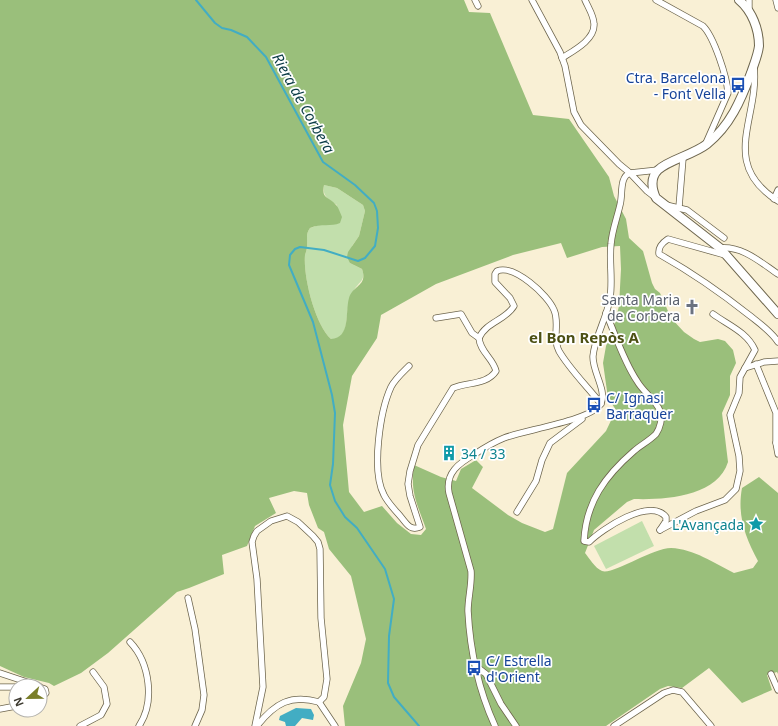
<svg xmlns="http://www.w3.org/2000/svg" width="778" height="726" viewBox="0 0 778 726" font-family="'Noto Sans',sans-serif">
<rect width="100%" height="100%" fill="#f9f0d5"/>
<g fill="#c2dfac">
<path d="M324,185L337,188L363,205L365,211L359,236L352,246L350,263L362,269C366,280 360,281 354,290C352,293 351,298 350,302C345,312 349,325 342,335C339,339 336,339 331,339C315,325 303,276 305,255C306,252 307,249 307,246C308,238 305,235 310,228L322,224L337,205C328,199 322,196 324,185Z"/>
<polygon points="642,521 654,546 606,569 594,546"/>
</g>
<path fill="#9abf7b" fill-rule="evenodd" d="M0,0H464L469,12L490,13L533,115L569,119L609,177L614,196L626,219L629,238L643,251L652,283L655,289L660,293L671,318L684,332L694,339L700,342L718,339L725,341L733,350L736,363L730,376V395L722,413L728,462C717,497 664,500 634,499L627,502L594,530L585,553C589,558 595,568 602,571C613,575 652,548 671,548C694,549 714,563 734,573L753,568L758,561C745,537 737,515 742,488L759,477L778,493V674L777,672L767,675L772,690L742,703L709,668L682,688L668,686L660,689L606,726H345L343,706L361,663L366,639L351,576L329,549L324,532L318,528L309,505L307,493L294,491L269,498L276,513L255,526L247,546L222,555L224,574L189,588L177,592L108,653L81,673L54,686L49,683L24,677L0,666ZM324,185L337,188L363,205L365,211L359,236L348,252L347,257L350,263L362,269C368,286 353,285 349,298C345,312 351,338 331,339C315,325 303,276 305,255C306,252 307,249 307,246C308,238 305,235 310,228C321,223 331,227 340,223L342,217C340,213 339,208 336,205C329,196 321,200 324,185ZM561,243L567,258L602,247L620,246L621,269L619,306L613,330L606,346L603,363L608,398L616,410L606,431L567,473L553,529L545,532L522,523L508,515L472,488L483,467L476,460L461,469L456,481L441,477L414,465C410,493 417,503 426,529L421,535L411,534L397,523L382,506L364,512L349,492L343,425L352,376L377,338L381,315L436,284L513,255Z"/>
<polygon fill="#42adc3" points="296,708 311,709 314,715 313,720 302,718 295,726 286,726 285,722 279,720 280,716"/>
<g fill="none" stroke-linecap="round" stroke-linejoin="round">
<polyline stroke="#42adc3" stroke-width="2" points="196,0 215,23 222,28 231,30 247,37 266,57 323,162 355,185 374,203 377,211 378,228 375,246 365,258 358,261 324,250 300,247 295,249 290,255 289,265 313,322 332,395 335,413 333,464 330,485 335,501 345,517 357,528 385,569 394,599 389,636 388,683 394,697 419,726"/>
<defs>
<g id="street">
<polyline points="475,0 478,6"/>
<polyline points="532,0 560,52 565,66 574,112 581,125 619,164 630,173 647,191 656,198"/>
<path d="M656,0L703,26C714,37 727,77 728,93L706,143"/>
<polyline points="776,0 778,8"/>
<polyline points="749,10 749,0"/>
<path d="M562,58C573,51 595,40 594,24C594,16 588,7 585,0"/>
<path d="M754,66C760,118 718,163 778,201"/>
<polyline points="774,199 778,190"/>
<polyline points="666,205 687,210 724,238"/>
<polyline points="679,207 683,158"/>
<path d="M720,248C743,246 760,262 778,274"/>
<path d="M725,255L668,239C662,243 658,247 659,254C691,272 720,292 749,315C759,323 771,331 778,342"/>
<path d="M606,313C616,336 623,360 637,381C643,392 656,400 660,411C663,418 660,428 656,434C649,441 641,445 634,451C605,476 586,502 584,541L589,542C602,529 650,497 666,517V521L660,530"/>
<path d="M713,314C728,325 747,332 755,350L745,368L764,362L778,361"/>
<polyline points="436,318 461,314 472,333 479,338"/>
<polyline points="756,364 776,413 776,443 778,444"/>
<path d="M409,366C403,372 395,379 391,387C380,411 371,471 384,495C388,503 395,510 401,517C407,524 410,531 420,527L410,496L408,484L410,471L418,445L453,388C467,382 487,385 496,371C493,358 480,352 479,338C486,322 506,320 514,306L510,298L495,282V274L497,271C514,264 548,295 554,310C560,323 552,338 559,351C570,370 588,387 601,404"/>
<polyline points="776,443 778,454"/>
<polyline points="517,512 536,481 542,460 550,443 582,419"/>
<polyline points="660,530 696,511 725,500 736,489 740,471 739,456 730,415 739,393 740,377 745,368"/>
<polyline points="188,598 195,629 204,695 202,710 195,726"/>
<path d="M130,642C150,663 155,702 139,726"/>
<polyline points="477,667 486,674 501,704 516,726"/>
<polyline points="0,673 39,686"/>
<polyline points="771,674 778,690"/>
<polyline points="36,686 45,689 46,693 40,699"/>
<polyline points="0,687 16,687"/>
<polyline points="319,702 335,726"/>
<polyline points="0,709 16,706"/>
<polyline points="80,726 101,715 107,704 104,687 93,672"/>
<polyline points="255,726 263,687 257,579 252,542 254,536 257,531 271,521 287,516 298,522 313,536 318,542 320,549 321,618 327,679 324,697 319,702"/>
<path d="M257,726C275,703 291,694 319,702"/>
<path d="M495,726C479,691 470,649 468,611C468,597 472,585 471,571L449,493C445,473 459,463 475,454C484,448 494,442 504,438C524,430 594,420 601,403C607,390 592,371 593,356C595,336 607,318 610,298C613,280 609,262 611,244C612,231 617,218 620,205C623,195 619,177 630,173L658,170"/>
<polyline points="614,726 664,693 673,690 682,692 711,726"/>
</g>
<path id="secondary" d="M739,0C752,11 759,29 759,46C758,55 754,64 751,73C741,100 730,126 707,144C693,155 668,160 658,170C650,178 652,189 656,198L720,248L778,314"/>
</defs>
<use href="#street" stroke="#6d654d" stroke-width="7"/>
<use href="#secondary" stroke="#6d654d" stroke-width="10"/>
<use href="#street" stroke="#fff" stroke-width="5.5"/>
<use href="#secondary" stroke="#fff" stroke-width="8"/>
</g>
<defs>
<symbol id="bus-bare" viewBox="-9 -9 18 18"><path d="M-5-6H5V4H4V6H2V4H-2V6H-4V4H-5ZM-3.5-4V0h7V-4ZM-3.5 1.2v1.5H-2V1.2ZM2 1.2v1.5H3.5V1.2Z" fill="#1a4fb4" stroke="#fff" stroke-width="2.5" paint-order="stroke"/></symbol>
<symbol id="church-bare" viewBox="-9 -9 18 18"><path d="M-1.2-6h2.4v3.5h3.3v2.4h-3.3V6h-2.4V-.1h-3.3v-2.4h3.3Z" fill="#6b7280" stroke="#fff" stroke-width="2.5" paint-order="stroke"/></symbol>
<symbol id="building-bare" viewBox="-9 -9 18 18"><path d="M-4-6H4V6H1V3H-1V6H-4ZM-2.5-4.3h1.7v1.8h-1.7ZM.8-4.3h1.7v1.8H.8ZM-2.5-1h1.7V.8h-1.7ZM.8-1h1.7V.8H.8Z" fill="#0f9aa8" stroke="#fff" stroke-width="2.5" paint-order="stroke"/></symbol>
<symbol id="sight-bare" viewBox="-9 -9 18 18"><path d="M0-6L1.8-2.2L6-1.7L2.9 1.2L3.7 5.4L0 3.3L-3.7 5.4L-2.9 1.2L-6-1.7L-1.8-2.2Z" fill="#0f9aa8" stroke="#fff" stroke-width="2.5" paint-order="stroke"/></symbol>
</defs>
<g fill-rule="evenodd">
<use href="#bus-bare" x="727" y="74" width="22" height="22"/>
<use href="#church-bare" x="681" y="296" width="22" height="22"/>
<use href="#bus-bare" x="583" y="394" width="22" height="22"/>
<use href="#building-bare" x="438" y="442" width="22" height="22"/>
<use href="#sight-bare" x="745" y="513" width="22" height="22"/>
<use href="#bus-bare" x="463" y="657" width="22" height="22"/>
</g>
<g text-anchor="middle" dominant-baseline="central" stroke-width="3.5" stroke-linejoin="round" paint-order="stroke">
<g font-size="14" fill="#164399" stroke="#fff" text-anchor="start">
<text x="726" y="77" text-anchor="end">Ctra. Barcelona<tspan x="726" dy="16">- Font Vella</tspan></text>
<text x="606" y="397">C/ Ignasi<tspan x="606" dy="16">Barraquer</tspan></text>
<text x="486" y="660">C/ Estrella<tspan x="486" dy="16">d'Orient</tspan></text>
</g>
<g font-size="14" fill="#5b616d" stroke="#fff" text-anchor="end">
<text x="680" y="299">Santa Maria<tspan x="680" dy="16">de Corbera</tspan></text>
</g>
<g font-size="14" fill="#0d838f" stroke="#fff" text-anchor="start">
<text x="461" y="453">34 / 33</text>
<text x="744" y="524" text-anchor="end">L'Avançada</text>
</g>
<g font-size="15" font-style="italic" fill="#0a3b45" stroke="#fff">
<text transform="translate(304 103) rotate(61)">Riera de Corbera</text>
</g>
<g font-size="15" font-weight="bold" fill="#4c5014" stroke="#fff">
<text x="584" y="337">el Bon Repòs A</text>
</g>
</g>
<g transform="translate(28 698) rotate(248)"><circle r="19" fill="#ffffff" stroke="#b1b0ac"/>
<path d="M0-3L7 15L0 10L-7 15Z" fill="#7a7e28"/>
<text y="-6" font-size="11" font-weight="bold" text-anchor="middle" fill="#3d3a2f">N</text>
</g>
</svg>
